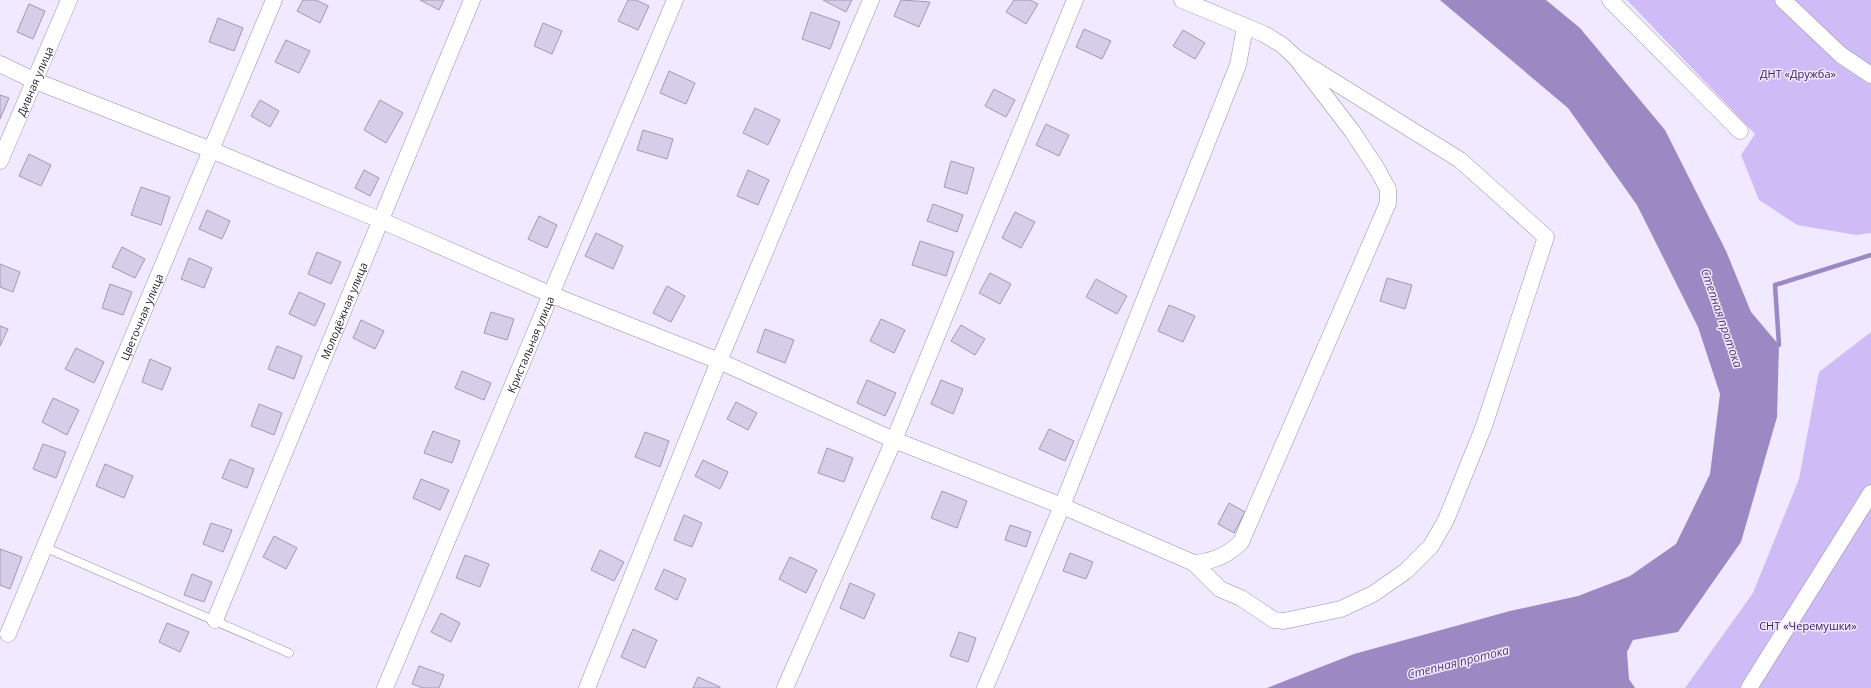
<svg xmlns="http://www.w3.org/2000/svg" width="1871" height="688" viewBox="0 0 1871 688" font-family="'Open Sans',sans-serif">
<rect width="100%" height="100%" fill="#f0e9ff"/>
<g fill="#cfbcf7">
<polygon points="1627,0 1871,0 1871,233 1856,235 1797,225 1759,200 1741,155 1755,134"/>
<polygon points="1871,332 1871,688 1685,688 1753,593 1799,479 1819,372"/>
</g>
<polygon fill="#9c89c3" points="1440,0 1546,0 1580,28 1665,130 1726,251 1751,312 1779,345 1777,417 1741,542 1678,632 1633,640 1627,652 1629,679 1635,688 1267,688 1354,654 1510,611 1578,596 1630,576 1676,544 1710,474 1720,394 1698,327 1637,205 1568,108"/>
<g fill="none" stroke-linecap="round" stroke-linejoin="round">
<polyline stroke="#9c89c3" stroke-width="4.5" points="1779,345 1775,285 1871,255"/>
</g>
<g fill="#d6cee8" stroke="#a099b2">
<polygon points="303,0 316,0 328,6 320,23 297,11"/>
<polygon points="420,0 444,0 439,10"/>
<polygon points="628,0 636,0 649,6 638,30 618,21"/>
<polygon points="823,0 852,0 846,12"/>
<polygon points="901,0 930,2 919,27 894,16"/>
<polygon points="1014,0 1030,0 1038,4 1026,24 1006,12"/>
<polygon points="29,4 45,11 33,39 17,32"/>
<polygon points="811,12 840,22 830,49 802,39"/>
<polygon points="218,18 243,28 234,51 209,42"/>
<polygon points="543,23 562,31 552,54 534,46"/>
<polygon points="1084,29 1111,41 1102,59 1076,47"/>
<polygon points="1183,30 1205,43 1195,59 1173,46"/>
<polygon points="286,40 310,51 299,73 275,62"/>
<polygon points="669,71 695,83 686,104 660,93"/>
<polygon points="994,89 1015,100 1006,117 985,106"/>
<polygon points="0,95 9,98 0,119"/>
<polygon points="260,100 279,111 270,127 251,116"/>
<polygon points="380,100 403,113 386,143 364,130"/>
<polygon points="755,108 780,120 768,145 743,133"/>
<polygon points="1046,124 1069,135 1059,156 1036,145"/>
<polygon points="643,130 673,139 667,159 637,150"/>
<polygon points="29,154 51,165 41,186 19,176"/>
<polygon points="951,161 974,168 967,194 944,187"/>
<polygon points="364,170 379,178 370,196 355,188"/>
<polygon points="748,170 769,180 758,205 737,196"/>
<polygon points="141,187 170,197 161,225 131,215"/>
<polygon points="933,204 963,215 957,232 927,221"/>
<polygon points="207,210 230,221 222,239 199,229"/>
<polygon points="1015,212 1035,222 1021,248 1002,238"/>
<polygon points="539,216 557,225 547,248 528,239"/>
<polygon points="596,233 623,246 613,269 585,256"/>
<polygon points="920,241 954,252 946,276 912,265"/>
<polygon points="122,247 145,259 135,278 112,267"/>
<polygon points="317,252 341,262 331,284 308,274"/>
<polygon points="189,258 212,268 204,288 181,279"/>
<polygon points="0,264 20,272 13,292 0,287"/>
<polygon points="990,273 1011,284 1000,304 979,293"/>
<polygon points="1387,278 1412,285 1405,309 1380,301"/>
<polygon points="1096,279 1127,296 1117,314 1086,297"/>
<polygon points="110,284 132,292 123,315 102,308"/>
<polygon points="667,286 685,296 671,322 653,313"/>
<polygon points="299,292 325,304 315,326 289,314"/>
<polygon points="1169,305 1195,316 1183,342 1158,331"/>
<polygon points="491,312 514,319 507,340 484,333"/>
<polygon points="881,319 905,330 894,353 870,341"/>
<polygon points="361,320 384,331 375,349 353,338"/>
<polygon points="961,325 985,339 975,355 951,341"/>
<polygon points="0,326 8,329 0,346"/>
<polygon points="765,329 794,340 785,363 757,352"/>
<polygon points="277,346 302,356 294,379 268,369"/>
<polygon points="76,348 104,362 94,383 65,369"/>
<polygon points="150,359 171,368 162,390 142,382"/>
<polygon points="462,371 491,383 484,400 455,388"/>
<polygon points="867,380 896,393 885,416 857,403"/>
<polygon points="941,380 963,389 953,414 931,404"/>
<polygon points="53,398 79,410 67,435 42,422"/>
<polygon points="736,402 757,413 748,430 727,419"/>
<polygon points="259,404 282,413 274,435 251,426"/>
<polygon points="1049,429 1074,441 1065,461 1039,449"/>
<polygon points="433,431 460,441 452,463 424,453"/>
<polygon points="645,432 669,441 660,467 635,457"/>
<polygon points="43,444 66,452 56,478 33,469"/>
<polygon points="827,448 853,458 844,482 818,473"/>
<polygon points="230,459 254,469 247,488 222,478"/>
<polygon points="703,460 728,472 720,489 695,476"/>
<polygon points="105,464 133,476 124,498 96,486"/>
<polygon points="421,479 449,490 440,510 413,498"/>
<polygon points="942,491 967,501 957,528 931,518"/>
<polygon points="1229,503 1245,512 1234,533 1218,524"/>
<polygon points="684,515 702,523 692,547 674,540"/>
<polygon points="211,523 232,530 223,552 203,544"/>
<polygon points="1010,525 1031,532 1026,547 1005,540"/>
<polygon points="274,536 297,548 286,569 263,557"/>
<polygon points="0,549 22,557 10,589 0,585"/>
<polygon points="600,550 624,562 614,581 591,570"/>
<polygon points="1070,553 1093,562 1086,579 1063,571"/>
<polygon points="465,555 489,564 480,587 456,578"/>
<polygon points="790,557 817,570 806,593 779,579"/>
<polygon points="664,569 686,579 677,600 655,589"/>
<polygon points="192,574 212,582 204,602 184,595"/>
<polygon points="850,583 875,594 864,619 840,608"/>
<polygon points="441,613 460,623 451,642 431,632"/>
<polygon points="167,623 189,632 180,652 159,642"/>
<polygon points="633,629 657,640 645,668 621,657"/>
<polygon points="959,632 976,638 968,662 950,656"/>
<polygon points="419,666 444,675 439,688 423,688 412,684"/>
<polygon points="698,677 720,687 720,688 693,688"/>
</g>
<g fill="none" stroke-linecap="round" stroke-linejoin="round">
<defs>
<polyline id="lane" points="44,547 289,653"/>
<g id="street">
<path d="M1182,0L1264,34L1282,45L1296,58L1352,131L1377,169L1388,189V203L1241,542C1228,555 1212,562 1194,563"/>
<polyline points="1610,0 1740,131"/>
<polyline points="1783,0 1841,55 1871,75"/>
<polyline points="0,64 33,80 211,150 380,220 552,295 719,361 894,440 1062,506 1194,563 1220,589 1241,598 1274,620 1284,621 1341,609 1373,594 1406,571 1431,546 1446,520 1484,426 1546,237 1460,160 1296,58"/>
<path id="s1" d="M0,161L69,0"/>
<path id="s2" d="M215,620L472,0"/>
<path id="s3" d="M8,634L274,0"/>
<path id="s4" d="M385,688L675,0"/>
<polyline points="587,688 719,361 871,0"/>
<polyline points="785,688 894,440 1075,0"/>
<polyline points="985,688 1062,506 1238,65 1245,27"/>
<polyline points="1749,688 1871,493"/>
</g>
</defs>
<use href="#lane" stroke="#9891aa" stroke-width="9"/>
<use href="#street" stroke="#9891aa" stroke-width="17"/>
<use href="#lane" stroke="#fff" stroke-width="8"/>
<use href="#street" stroke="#fff" stroke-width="16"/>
</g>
<g text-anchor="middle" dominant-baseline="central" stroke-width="3" stroke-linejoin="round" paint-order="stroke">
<g font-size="11" fill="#3d2065" stroke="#f0e9ff">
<text x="1798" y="73">ДНТ «Дружба»</text>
<text x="1808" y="625">СНТ «Черемушки»</text>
</g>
<g font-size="11" fill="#292630" stroke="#f0e9ff">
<text stroke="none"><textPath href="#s1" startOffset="87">Дивная улица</textPath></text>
<text stroke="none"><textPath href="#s2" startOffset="335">Молодёжная улица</textPath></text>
<text stroke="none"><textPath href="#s3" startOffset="344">Цветочная улица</textPath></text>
<text stroke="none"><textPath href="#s4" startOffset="373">Кристальная улица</textPath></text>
</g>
<g font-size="12" font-style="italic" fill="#563b82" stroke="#f0e9ff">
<text transform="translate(1722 318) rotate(71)">Степная протока</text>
<text transform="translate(1458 662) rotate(-14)">Степная протока</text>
</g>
</g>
</svg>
